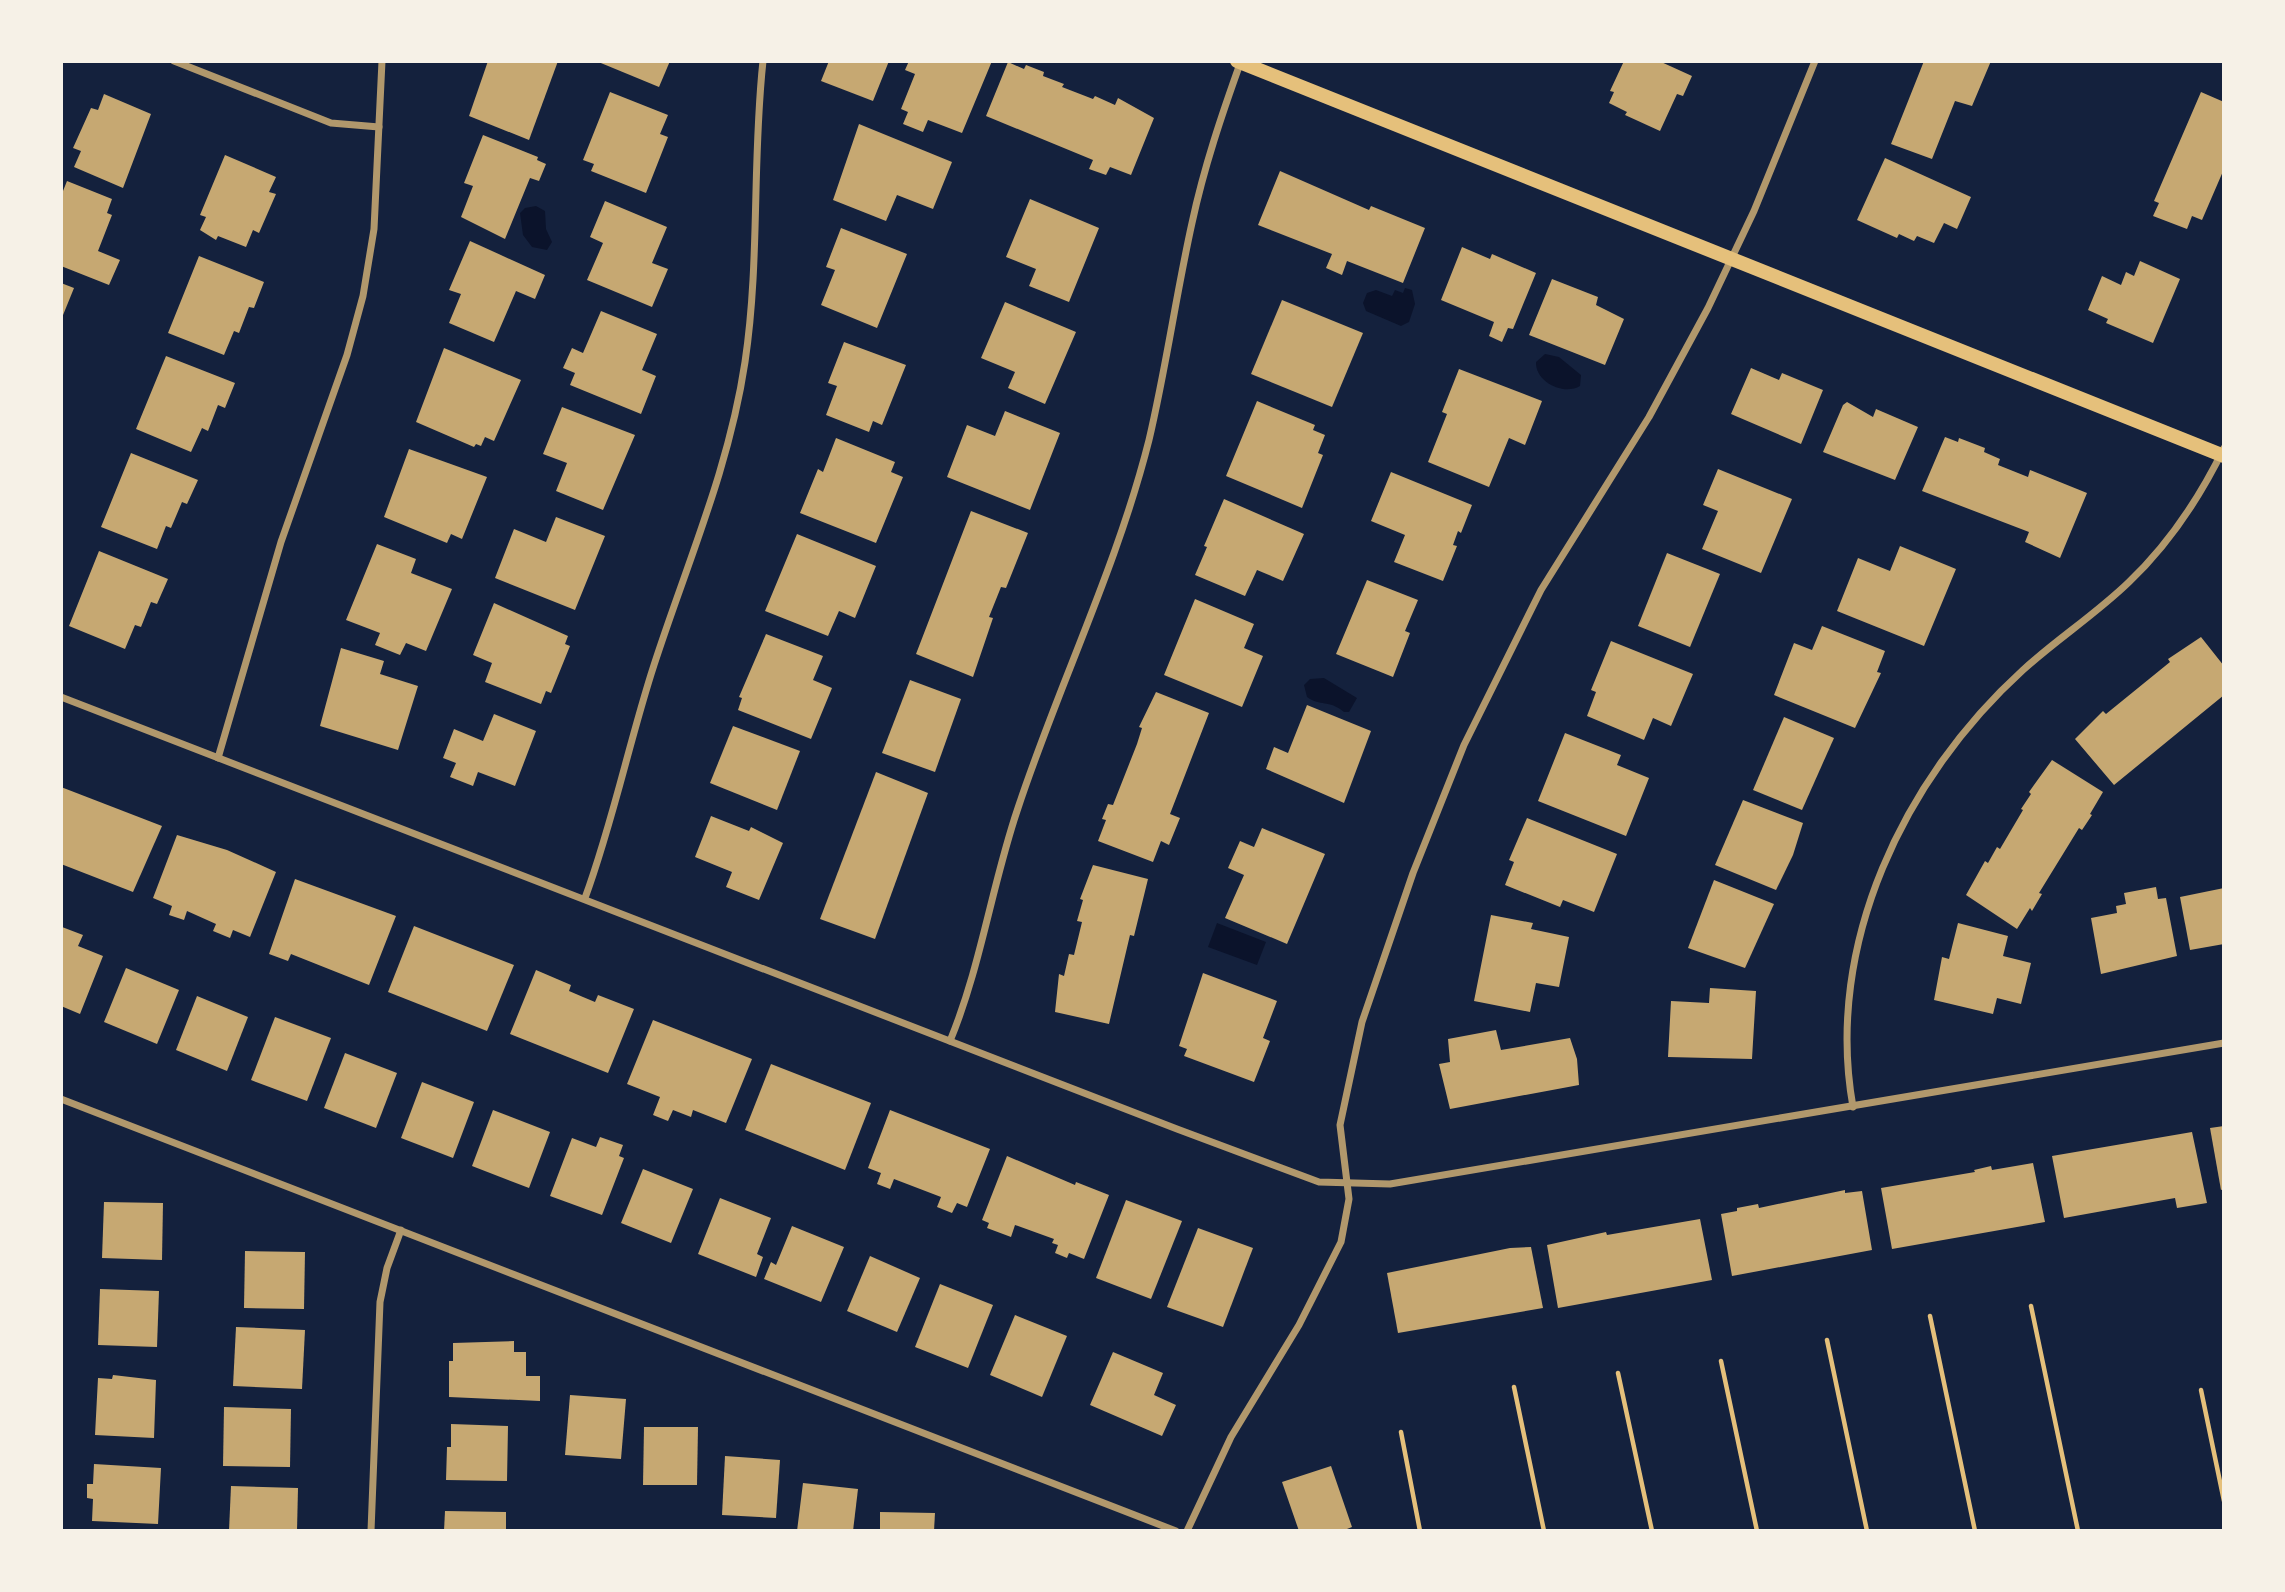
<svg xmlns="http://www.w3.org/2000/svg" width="2285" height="1592" viewBox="0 0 2285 1592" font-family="Commissioner,sans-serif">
<rect width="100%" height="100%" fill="#14213d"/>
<g fill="#0b132b">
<polygon points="536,206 545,211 546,229 552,242 547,250 532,247 523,235 520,213 525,208"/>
<polygon points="1405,288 1412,290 1415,304 1409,322 1401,326 1366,311 1363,303 1367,293 1376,290 1392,296 1395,290 1403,293"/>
<path d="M1545,354L1559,357L1581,375L1580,386C1564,396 1535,382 1536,362Z"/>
<path d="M1324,678L1357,698L1349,712H1344C1328,699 1321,707 1307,697L1304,685L1310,679Z"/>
<polygon points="1217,923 1266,942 1257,965 1208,947"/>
</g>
<g fill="#c6a872">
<polygon points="488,61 558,61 529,140 469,116"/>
<polygon points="596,61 670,61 659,87"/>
<polygon points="829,61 889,61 873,101 821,81"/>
<polygon points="909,61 992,61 962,133 928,120 923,132 903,124 908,112 901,109 915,74 905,70"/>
<polygon points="1624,61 1659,61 1692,76 1683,96 1677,94 1660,131 1625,115 1627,112 1609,103 1614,92 1610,91"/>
<polygon points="1924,61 1991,61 1972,106 1955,101 1932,159 1891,144"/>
<polygon points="1008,62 1024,69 1026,65 1044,72 1043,76 1064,84 1062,87 1093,99 1095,96 1115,105 1118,98 1154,118 1131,175 1110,167 1106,175 1089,169 1093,160 986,116"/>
<polygon points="610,92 668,115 660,134 668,137 646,193 591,171 594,164 583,160"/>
<polygon points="2201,92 2224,102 2224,169 2202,220 2192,216 2187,229 2153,216 2159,203 2154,201"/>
<polygon points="104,94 151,114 123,188 74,167 81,151 73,148 91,108 98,110"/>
<polygon points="859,124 952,162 933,209 897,195 886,221 833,200"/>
<polygon points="483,135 538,157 537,160 546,164 539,181 530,178 505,239 461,217 473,186 464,183"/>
<polygon points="225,155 276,177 269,192 276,194 259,233 253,230 246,247 218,236 216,240 200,230 206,217 200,215"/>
<polygon points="1885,158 1971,197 1957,229 1944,223 1934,243 1917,236 1914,241 1899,234 1897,238 1857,220"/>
<polygon points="1280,171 1369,210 1371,206 1425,228 1403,283 1347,261 1342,275 1326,268 1332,254 1258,225"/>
<polygon points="67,181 112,199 107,213 112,215 98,251 120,260 109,285 61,266 61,196"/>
<polygon points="1030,199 1099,228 1069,302 1029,286 1036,269 1006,257"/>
<polygon points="605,201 667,227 652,263 668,269 652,307 587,280 603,243 590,237"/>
<polygon points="841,228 907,254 877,328 821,305 835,270 826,267"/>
<polygon points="470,241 545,275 535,299 516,291 494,342 449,323 461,294 449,290"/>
<polygon points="1462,247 1490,259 1492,254 1536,273 1513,329 1508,328 1502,342 1489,336 1494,322 1441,300"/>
<polygon points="199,256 264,282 254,308 249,307 239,333 234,331 224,355 168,333"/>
<polygon points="2140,261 2180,279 2153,343 2106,323 2108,319 2088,310 2102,276 2121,285 2126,272 2134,276"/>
<polygon points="1552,279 1598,297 1596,305 1624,319 1605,365 1529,335"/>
<polygon points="61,283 74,288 61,320"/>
<polygon points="1282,300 1363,333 1332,407 1251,374"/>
<polygon points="1005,302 1076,332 1045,404 1008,388 1015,372 981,358"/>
<polygon points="601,311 657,334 642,370 656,376 641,414 570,385 575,373 563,368 572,348 583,353"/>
<polygon points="844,342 906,365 882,425 873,421 869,432 826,415 837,386 828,383"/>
<polygon points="444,348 521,380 494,441 485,437 481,446 476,444 474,447 416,422"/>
<polygon points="166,356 235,383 225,408 218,405 208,431 202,428 191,452 136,429"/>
<polygon points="1751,368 1779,380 1782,373 1823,390 1801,444 1731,414"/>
<polygon points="1459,369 1542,401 1525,445 1509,438 1489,487 1428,462 1447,414 1442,412"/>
<polygon points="1257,401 1315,425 1313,430 1325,435 1318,453 1323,455 1302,508 1226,476"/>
<polygon points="1847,402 1873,417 1876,409 1918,427 1895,480 1823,452 1843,405"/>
<polygon points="562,407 635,435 603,510 556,491 567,463 543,454"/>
<polygon points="1005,411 1060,433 1030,510 947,477 967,425 995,436"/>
<polygon points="1945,437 1958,442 1959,438 1985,448 1984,452 2000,459 1998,465 2028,477 2030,470 2087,493 2060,558 2025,542 2029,532 1922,491"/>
<polygon points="836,438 895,462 891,472 903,477 876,543 800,513 818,469 823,472"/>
<polygon points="409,449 487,477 462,539 451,534 447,543 384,517"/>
<polygon points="131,453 198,480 187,504 182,502 171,528 166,526 157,549 101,527"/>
<polygon points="1718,469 1792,499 1761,573 1702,549 1718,511 1703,505"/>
<polygon points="1391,472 1472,505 1461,533 1458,531 1453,545 1457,546 1443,581 1394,562 1405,535 1371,521"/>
<polygon points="1224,499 1304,534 1283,581 1257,570 1245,596 1195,575 1207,547 1204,546"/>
<polygon points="971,511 1028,533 1006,588 1001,587 989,617 993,618 973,677 916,654"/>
<polygon points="556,517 605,536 575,610 495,578 514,529 546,542"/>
<polygon points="797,534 876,566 855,618 839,611 828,636 765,611"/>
<polygon points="377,544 416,559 411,573 452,589 426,651 406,643 400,655 375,645 380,633 346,620"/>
<polygon points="1900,546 1956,569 1924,646 1837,611 1858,558 1890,571"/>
<polygon points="99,551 168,579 157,604 151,602 141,627 135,625 125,649 69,626"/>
<polygon points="1667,553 1720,574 1690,647 1638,626"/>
<polygon points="1367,580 1418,600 1405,631 1410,633 1393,677 1336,654"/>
<polygon points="1195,599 1254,624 1244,648 1263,656 1242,707 1164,675"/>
<polygon points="494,603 568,636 565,644 570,646 551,693 546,691 541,704 485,682 492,663 473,655"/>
<polygon points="1822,626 1885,651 1877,672 1881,673 1855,728 1774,695 1794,643 1812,650"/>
<polygon points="766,634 823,656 813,680 832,688 811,739 738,710 742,698 739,697"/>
<polygon points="2201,637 2224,666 2224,695 2114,785 2075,739 2103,711 2106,714 2170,662 2168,659"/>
<polygon points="1611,641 1693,674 1671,726 1653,718 1644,740 1587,716 1596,692 1591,690"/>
<polygon points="341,648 384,661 380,674 418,686 398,750 320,726"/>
<polygon points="910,680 961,699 935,772 882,753"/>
<polygon points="1156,692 1209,713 1170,814 1180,818 1169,845 1161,841 1153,862 1098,841 1106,820 1102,819 1108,804 1113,805 1137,744 1142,728 1139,727"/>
<polygon points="1307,705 1371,731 1344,803 1266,769 1274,747 1288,753"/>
<polygon points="494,714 536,731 515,786 478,772 473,786 450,777 456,763 443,758 454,729 483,741"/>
<polygon points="1784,717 1834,738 1802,810 1753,790"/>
<polygon points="733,726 800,751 777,810 710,783"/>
<polygon points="1565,733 1621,755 1617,765 1649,778 1626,836 1538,801"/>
<polygon points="2052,760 2103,792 2090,814 2092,815 2082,830 2079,828 2039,893 2042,894 2032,911 2030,908 2017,929 1966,895 1985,861 1988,863 1997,847 2000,849 2023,810 2021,809 2031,794 2029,792"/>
<polygon points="876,772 928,793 875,939 820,919"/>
<polygon points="61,787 162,826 133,892 61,864"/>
<polygon points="1743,800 1803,823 1793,855 1776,890 1715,865"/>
<polygon points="711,816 749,831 751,827 783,843 759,900 726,887 732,872 695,857"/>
<polygon points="1527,818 1617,854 1594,912 1563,900 1560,907 1505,885 1514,862 1509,860"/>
<polygon points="1262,828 1325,854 1287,944 1225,918 1244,875 1228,868 1240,841 1254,847"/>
<polygon points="177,835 227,850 276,872 250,937 233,930 230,938 213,931 216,924 187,911 184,920 169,915 172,906 153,898"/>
<polygon points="1093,865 1148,879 1134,936 1130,935 1109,1024 1055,1012 1059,974 1064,976 1069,954 1074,955 1082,922 1077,921 1083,900 1080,899"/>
<polygon points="295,879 396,916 369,985 291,954 288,961 269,954"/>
<polygon points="1714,880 1774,904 1745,968 1688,948"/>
<polygon points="2156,887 2158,899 2166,898 2177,956 2101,974 2091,918 2117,913 2116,906 2126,904 2124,893"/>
<polygon points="2224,888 2224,944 2190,950 2180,897"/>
<polygon points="1491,915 1533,923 1531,929 1569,937 1559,987 1536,983 1530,1012 1474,1001"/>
<polygon points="1958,923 2008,936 2003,956 2031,963 2021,1004 1997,998 1993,1014 1934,1000 1942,957 1949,959"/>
<polygon points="414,926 514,965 487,1031 388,992"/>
<polygon points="62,927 83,935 78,946 103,956 80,1014 61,1006"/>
<polygon points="126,968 179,990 157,1044 104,1022"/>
<polygon points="536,970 571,985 569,991 583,997 595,1002 598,995 634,1009 608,1073 510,1034"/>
<polygon points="1203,973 1277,1001 1263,1038 1270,1041 1254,1082 1184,1056 1187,1049 1179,1046"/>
<polygon points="1710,988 1756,991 1752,1059 1668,1057 1671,1001 1709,1003"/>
<polygon points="197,996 248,1017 227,1071 176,1050"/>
<polygon points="275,1017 331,1038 307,1101 251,1080"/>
<polygon points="653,1020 752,1059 726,1123 693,1110 691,1117 673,1110 668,1121 653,1115 660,1097 627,1084"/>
<polygon points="1496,1030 1501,1050 1570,1038 1577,1059 1579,1085 1450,1109 1439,1064 1450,1062 1448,1039"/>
<polygon points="345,1053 397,1073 376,1128 324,1108"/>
<polygon points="771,1064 871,1103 845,1170 745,1130"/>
<polygon points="422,1082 474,1102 453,1158 401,1138"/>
<polygon points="493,1110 550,1132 529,1188 472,1166"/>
<polygon points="890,1110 990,1149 967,1207 957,1203 952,1213 937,1207 941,1197 894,1179 890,1189 877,1184 881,1173 868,1168"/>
<polygon points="2224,1126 2224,1189 2221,1190 2210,1128"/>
<polygon points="2192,1132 2207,1203 2177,1208 2175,1198 2064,1218 2052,1156"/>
<polygon points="600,1137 623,1145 619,1156 624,1158 602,1215 550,1196 572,1138 596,1147"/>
<polygon points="1007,1156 1075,1185 1076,1182 1109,1195 1084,1259 1069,1253 1067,1258 1055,1253 1058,1245 1052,1243 1054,1239 1015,1225 1011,1237 987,1228 989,1223 982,1220"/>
<polygon points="2033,1163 2045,1222 1892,1249 1881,1188 1975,1172 1974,1170 1991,1166 1992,1170"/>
<polygon points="643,1169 693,1189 671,1243 621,1223"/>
<polygon points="1845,1190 1845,1193 1862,1191 1872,1250 1732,1276 1721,1214 1737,1211 1737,1208 1758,1204 1759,1208"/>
<polygon points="720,1198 771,1218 757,1254 763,1257 756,1277 698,1254"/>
<polygon points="1126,1200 1182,1221 1151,1299 1096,1278"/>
<polygon points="104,1202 163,1203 162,1260 102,1258"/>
<polygon points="1700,1219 1712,1280 1558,1308 1547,1245 1606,1232 1607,1235"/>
<polygon points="792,1226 844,1247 821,1302 764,1279 771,1262 776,1265"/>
<polygon points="1198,1228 1253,1248 1223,1327 1167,1307"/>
<polygon points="1531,1247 1543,1308 1398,1333 1387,1273 1510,1248"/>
<polygon points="245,1251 305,1252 304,1309 244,1308"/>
<polygon points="870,1256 920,1278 897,1332 847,1311"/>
<polygon points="940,1284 993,1305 968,1368 915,1347"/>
<polygon points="100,1289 159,1291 157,1347 98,1345"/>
<polygon points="1015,1315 1067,1336 1042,1397 990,1375"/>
<polygon points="236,1327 305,1330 302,1389 233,1386"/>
<polygon points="514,1341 514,1352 526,1352 526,1376 540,1376 540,1401 449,1397 449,1361 453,1361 453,1343"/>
<polygon points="1113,1352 1163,1373 1154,1395 1176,1405 1162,1436 1090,1405"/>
<polygon points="113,1375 156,1380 154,1438 95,1435 98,1378 112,1379"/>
<polygon points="570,1395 626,1399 621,1459 565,1455"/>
<polygon points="224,1407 291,1409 290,1467 223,1466"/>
<polygon points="451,1424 508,1426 507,1481 446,1480 447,1447 451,1447"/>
<polygon points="644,1427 698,1427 697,1485 643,1485"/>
<polygon points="725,1456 780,1460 776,1518 722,1515"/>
<polygon points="94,1464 161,1468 158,1524 92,1521 93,1499 87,1498 87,1484 93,1484"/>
<polygon points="1331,1466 1352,1527 1342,1531 1299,1531 1282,1482"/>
<polygon points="803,1483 858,1489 853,1531 797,1531"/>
<polygon points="231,1486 298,1488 297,1531 229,1531"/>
<polygon points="445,1511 506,1512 506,1531 444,1531"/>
<polygon points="880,1512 935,1513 934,1531 880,1531"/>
</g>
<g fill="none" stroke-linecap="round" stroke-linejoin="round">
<g stroke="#e5c07b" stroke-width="4.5">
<polyline points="2031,1306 2078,1531"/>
<polyline points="1930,1316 1975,1531"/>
<polyline points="1827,1340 1867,1531"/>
<polyline points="1721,1361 1757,1531"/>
<polyline points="1618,1373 1652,1531"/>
<polyline points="1514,1387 1544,1531"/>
<polyline points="2201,1390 2224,1501"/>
<polyline points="1401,1432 1420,1531"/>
</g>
<g stroke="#b1986c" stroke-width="7">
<polyline points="174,61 331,123 379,127"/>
<polyline points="61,697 1177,1129 1319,1182 1390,1184 2224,1043"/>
<polyline points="218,758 281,542 347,355 363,296 374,229 382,61"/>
<path d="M585,898C613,822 629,742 654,665C687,563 729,469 745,362C760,262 752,161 763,61"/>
<path d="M950,1041C981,966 992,884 1018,808C1059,684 1117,567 1149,440C1166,368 1176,295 1192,223C1204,167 1222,114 1241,61"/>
<polyline points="61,1099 1176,1531"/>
<path d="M1853,1107C1824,945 1904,778 2023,670C2057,639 2096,614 2129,582C2169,544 2200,497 2224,448"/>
<polyline points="371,1531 380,1302 387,1268 401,1230"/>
<polyline points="1187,1531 1231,1437 1299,1325 1341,1242 1349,1199 1340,1125 1362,1022 1413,873 1464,745 1541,590 1649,417 1708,308 1754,211 1815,61"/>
</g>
<polyline stroke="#e5c07b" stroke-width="14" points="1237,61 2224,456"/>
</g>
<rect width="2285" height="1592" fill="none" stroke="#f6f1e7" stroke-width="126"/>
</svg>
